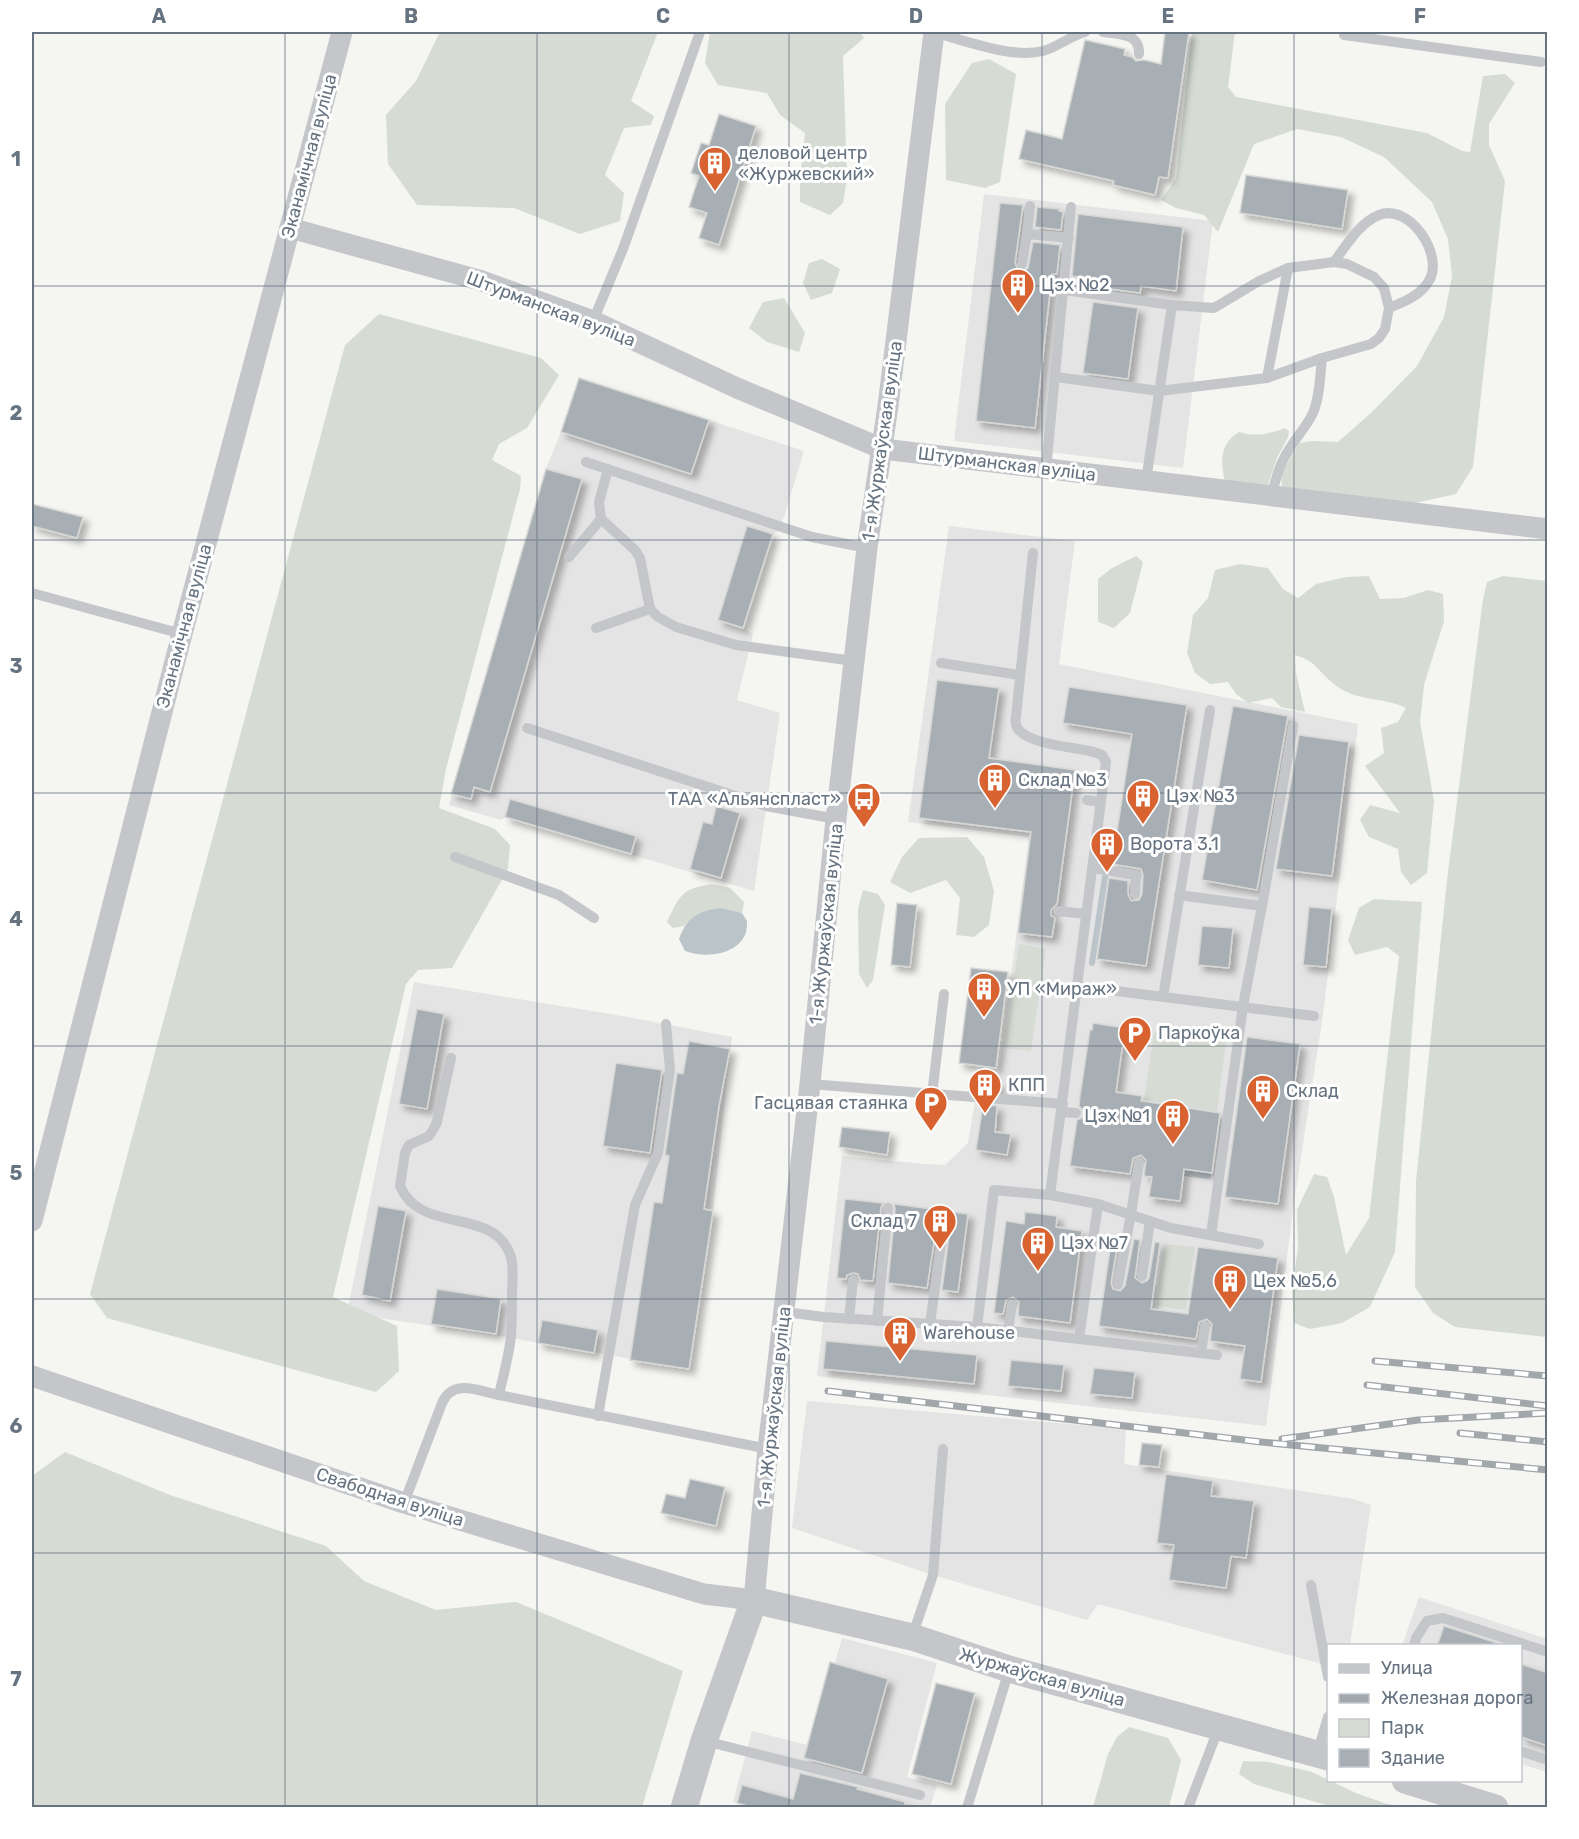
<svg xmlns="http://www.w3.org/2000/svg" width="1579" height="1839" viewBox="0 0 1579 1839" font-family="Rubik,sans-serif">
<defs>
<filter id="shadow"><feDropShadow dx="5.5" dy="5.5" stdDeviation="3" flood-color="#0004"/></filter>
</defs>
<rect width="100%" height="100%" fill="#f5f5f2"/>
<g fill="#e3e4e3">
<polygon points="984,194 1213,221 1183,468 954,441"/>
<polygon points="579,378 804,451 785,514 778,531 773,534 743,627 753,634 737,700 780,713 754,891 505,817 501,820 449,805 546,469 561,432"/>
<polygon points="949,526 1075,541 1059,664 1358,724 1323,1015 1293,1209 1266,1426 817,1376 842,1156 924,1164 945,1165 968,1143 978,1083 997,1085 1029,837 908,822"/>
<polygon points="414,982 628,1017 732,1037 713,1211 689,1369 511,1338 347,1313"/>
<polygon points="807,1401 1126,1429 1124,1464 1354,1499 1371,1505 1350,1645 1328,1646 1328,1665 1326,1665 1098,1604 1087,1620 933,1575 792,1528"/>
<polygon points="1419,1597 1547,1639 1547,1772 1521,1764 1520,1646 1402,1646"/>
<polygon points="842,1638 937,1663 907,1777 937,1785 930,1807 756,1808 733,1802 752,1731 807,1745 830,1662 835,1663"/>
</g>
<g fill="#d6dcd3">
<polygon points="440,32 658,32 631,101 654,116 651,125 624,128 605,175 624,193 620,221 580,234 514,208 417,205 388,164 386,115 416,81"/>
<polygon points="710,32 860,32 864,38 843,56 847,179 843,203 830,215 800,202 800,178 805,133 780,115 767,93 718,85 705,63"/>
<polygon points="1192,32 1235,32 1228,87 1236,97 1427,133 1462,151 1470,152 1483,76 1505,74 1515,83 1489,124 1489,145 1505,181 1473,467 1456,494 1415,503 1282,488 1281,475 1299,443 1313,441 1338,442 1372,412 1417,366 1444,317 1452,276 1448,239 1432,202 1384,157 1341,137 1297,129 1254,144 1218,232 1204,215 1176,208 1161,200 1176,179"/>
<polygon points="989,59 1016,74 1000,182 985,188 946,180 945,104 972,63"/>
<polygon points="822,259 840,269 832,293 811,300 803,283 809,263"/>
<polygon points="784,298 805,333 799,352 767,342 749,328 763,302"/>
<polygon points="379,314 541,358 559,375 527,428 499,444 492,460 521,476 520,489 446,769 439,808 495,829 510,845 508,869 452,968 418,970 406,984 333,1297 397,1326 399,1371 376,1392 107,1318 90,1294 345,345"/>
<path d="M1285,428L1289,431L1288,437L1277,458L1267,487L1225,481C1220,462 1220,443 1239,432C1257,437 1269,434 1285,428Z"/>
<polygon points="1136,556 1143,562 1130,613 1114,628 1098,622 1098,579 1112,568"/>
<path d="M1240,564L1268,568L1283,589L1298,598L1316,584L1346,577L1369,576L1380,599L1404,598L1428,590L1443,594L1444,621L1424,685L1420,722L1434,801L1427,873L1411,885L1401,872L1398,849L1369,837L1360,820L1370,805L1400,813L1365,766L1384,753L1381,728L1398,722L1406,708C1386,698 1362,701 1343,690C1331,684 1322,672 1312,663C1307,659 1301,657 1295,655L1296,673L1305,712L1281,707L1272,698L1248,703L1236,694L1228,682L1210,684L1195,673L1187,653L1193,615L1208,598L1215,570Z"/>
<polygon points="1503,576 1547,581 1547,1337 1455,1327 1433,1313 1415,1287 1416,1181 1447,880 1483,599 1487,582"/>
<polygon points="967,837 984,857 994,891 989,925 974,937 956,935 960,898 946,880 910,893 890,882 902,857 919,838"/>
<path d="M712,884L730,888L744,902L742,913L721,908L694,917L684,926L673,928L667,922C680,895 681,889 712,884Z"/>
<polygon points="863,890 878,894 885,905 873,980 867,988 859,974 858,909"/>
<polygon points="1374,899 1422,902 1395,1252 1370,1307 1342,1323 1310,1329 1294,1323 1292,1289 1298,1248 1297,1210 1314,1174 1327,1177 1334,1197 1346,1255 1369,1218 1399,956 1387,947 1355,955 1348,940 1359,908"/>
<polygon points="1019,944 1046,949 1031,1051 1004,1048"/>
<polygon points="1154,1032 1226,1042 1217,1111 1144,1100"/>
<polygon points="1164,1244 1195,1247 1186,1310 1156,1306"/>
<polygon points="65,1452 170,1495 326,1546 364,1581 436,1610 516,1602 683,1671 642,1807 32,1807 32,1476"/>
<polygon points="1129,1727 1168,1738 1181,1760 1169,1807 1093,1807 1108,1754 1117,1737"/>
<polygon points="1243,1761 1269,1762 1312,1772 1356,1793 1387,1804 1412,1807 1333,1807 1254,1784 1239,1774"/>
</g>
<path fill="#bbc4c9" d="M721,908L742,913L747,921C747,925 747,931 745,935C735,956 704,958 685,951L679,939C687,917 698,911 721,908Z"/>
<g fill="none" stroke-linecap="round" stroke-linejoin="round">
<g stroke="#bbc4c9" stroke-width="6">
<polyline points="1092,963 1105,877"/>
<polyline points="1177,1172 1208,1176"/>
</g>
</g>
<g fill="#a8afb4" stroke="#d6d7d5" stroke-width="1.5" filter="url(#shadow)">
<polygon points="1165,32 1189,32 1168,178 1159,177 1155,195 1113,185 1114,181 1019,159 1026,130 1062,139 1085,40 1125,49 1124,55 1132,57 1136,61 1144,60 1161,64"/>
<polygon points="719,114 756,126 719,245 699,238 707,213 689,207 699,176 691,173 701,143 709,145"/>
<polygon points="1246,175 1348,190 1342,229 1240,213"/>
<polygon points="1000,203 1023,205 1015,263 1018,270 1024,271 1028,268 1033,242 1060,245 1057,274 1052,274 1035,428 976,421"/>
<polygon points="1037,207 1059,209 1059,211 1063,212 1061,230 1035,227"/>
<polygon points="1078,214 1183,227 1176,291 1141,286 1140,293 1095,287 1096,280 1072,276"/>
<polygon points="1093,302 1138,308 1128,379 1083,373"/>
<polygon points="579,378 709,420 691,474 561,432"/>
<polygon points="546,469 582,479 490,792 474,787 471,799 451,794"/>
<polygon points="32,504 83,517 77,538 32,526"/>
<polygon points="747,526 773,534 743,628 718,620"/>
<polygon points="937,680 999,688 989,758 1075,770 1057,904 1051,910 1051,915 1055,918 1052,937 1018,933 1031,832 919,818"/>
<polygon points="1069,687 1187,705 1146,966 1097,959 1109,878 1128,881 1128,894 1131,901 1139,900 1142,894 1143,875 1141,869 1112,864 1132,734 1063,723"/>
<polygon points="1233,706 1288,716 1257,890 1202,880"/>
<polygon points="1299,735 1349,742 1332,876 1276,869"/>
<polygon points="510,799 636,836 631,854 505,817"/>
<polygon points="716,806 740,813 721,878 690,869 703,822 712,824"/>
<polygon points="897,903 917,905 910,967 891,965"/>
<polygon points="1309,907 1332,909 1326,967 1303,965"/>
<polygon points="1202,926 1233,928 1229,968 1198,965"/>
<polygon points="971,968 1008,972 996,1068 959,1063"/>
<polygon points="417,1009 444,1014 427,1109 399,1104"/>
<polygon points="1093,1023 1125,1028 1116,1092 1142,1096 1141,1101 1220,1113 1212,1173 1184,1169 1180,1201 1149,1197 1152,1177 1144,1176 1146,1160 1141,1155 1133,1158 1130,1174 1070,1166 1077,1120 1082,1118 1083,1114 1082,1109 1079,1106 1080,1096 1090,1030 1092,1030"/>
<polygon points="1247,1037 1300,1044 1278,1204 1225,1197"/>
<polygon points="689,1041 730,1049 719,1106 704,1209 713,1211 689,1369 630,1360 654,1202 662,1203 669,1156 665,1155 677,1073 683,1074"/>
<polygon points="616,1063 662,1070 650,1153 603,1146"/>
<polygon points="987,1082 999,1083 998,1091 986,1090"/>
<polygon points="983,1105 997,1106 995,1132 1011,1134 1007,1155 976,1150"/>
<polygon points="842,1127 890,1132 887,1155 839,1147"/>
<polygon points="845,1199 883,1203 881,1207 873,1281 860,1280 858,1274 853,1273 847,1275 846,1279 837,1278"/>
<polygon points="894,1204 939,1210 927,1288 888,1283 895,1209"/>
<polygon points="378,1206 406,1211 390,1301 362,1295"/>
<polygon points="952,1212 968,1214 958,1292 942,1290"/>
<polygon points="1025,1212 1057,1216 1056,1227 1082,1231 1070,1323 1018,1316 1019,1302 1013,1297 1006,1300 1003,1314 994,1313 1006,1221 1024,1224"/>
<polygon points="1112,1236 1119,1237 1111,1283 1113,1289 1120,1291 1125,1286 1134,1239 1140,1240 1135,1278 1142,1283 1147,1281 1149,1278 1155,1242 1160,1243 1151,1309 1188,1314 1198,1247 1278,1258 1261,1382 1240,1379 1245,1346 1210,1341 1212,1324 1207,1319 1199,1322 1196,1339 1099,1326"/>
<polygon points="437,1289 501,1299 496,1334 431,1324"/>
<polygon points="542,1320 598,1330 594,1353 538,1343"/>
<polygon points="826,1341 977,1355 974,1384 823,1369"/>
<polygon points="1011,1360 1064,1365 1061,1391 1008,1386"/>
<polygon points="1094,1368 1135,1372 1132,1398 1090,1394"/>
<polygon points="1142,1443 1162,1445 1159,1467 1139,1465"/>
<polygon points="1166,1474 1213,1481 1211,1496 1254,1501 1246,1558 1231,1556 1226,1588 1169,1580 1174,1545 1157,1543"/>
<polygon points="690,1479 725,1487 716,1526 661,1513 666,1494 685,1498"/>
<polygon points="1444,1626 1497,1643 1496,1646 1437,1646"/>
<polygon points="830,1662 888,1679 862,1773 804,1758"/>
<polygon points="1521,1664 1548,1673 1548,1746 1521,1737"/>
<polygon points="936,1683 975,1693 951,1784 912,1774"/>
<polygon points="800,1773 858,1787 857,1789 905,1802 904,1808 755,1808 737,1803 742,1785 793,1799"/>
</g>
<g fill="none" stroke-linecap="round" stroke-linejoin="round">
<g stroke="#c4c6ca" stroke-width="10">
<path d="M932,32C965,40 1010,59 1043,51C1058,47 1070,36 1085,32"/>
<path d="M1103,32C1119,34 1140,33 1139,54"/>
<polyline points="1344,35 1541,62"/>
<polyline points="1030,206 1027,234 1069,238"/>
<path d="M1334,262C1346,246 1359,223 1379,215C1409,203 1443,253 1430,279C1422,295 1404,302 1389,308"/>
<polyline points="1022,264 1027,234"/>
<polyline points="1064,290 1172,305 1146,481"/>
<polyline points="593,321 623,249 700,32"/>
<polyline points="1056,377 1159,391 1267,378 1322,358 1371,344 1379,338 1385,329 1389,308 1384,288 1374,277 1347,264 1334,262 1288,268 1259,281 1214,308 1172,305"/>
<polyline points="1267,378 1288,268"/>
<polyline points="586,462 812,537 867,548"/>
<polyline points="608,469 599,502 601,519 635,550 640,558 650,609 658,617 676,627 736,645 854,661"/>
<polyline points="1046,469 1071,207"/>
<path d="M1272,496C1275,478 1280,463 1290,448C1297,436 1307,426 1313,413C1320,396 1320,376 1322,358"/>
<path d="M1033,553L1016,716C1015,721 1015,725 1018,729C1030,745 1075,747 1094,752L1102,755L1106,762L1077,986"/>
<polyline points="569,557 601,519"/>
<polyline points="32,593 182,634"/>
<polyline points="596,628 650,609"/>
<polyline points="941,663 1020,675"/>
<polyline points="527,728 766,806 836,819"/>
<polyline points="1087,800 1101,802"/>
<polyline points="455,857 559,895 594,918"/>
<polyline points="1092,868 1136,875 1135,894"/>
<polyline points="1179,895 1262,906 1243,1006 1211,1235"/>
<polyline points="1262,906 1293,726"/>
<polyline points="1058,911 1086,914"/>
<polyline points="1163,997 1210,710"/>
<path d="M451,1058L437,1122L433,1130L429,1136L409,1145L405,1153L400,1186C421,1236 495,1205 511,1257C514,1269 512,1282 512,1294C512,1308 512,1322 511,1336C509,1356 503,1376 499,1395L768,1449"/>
<polyline points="810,1084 1063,1104"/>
<polyline points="932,1095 944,994"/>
<polyline points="1062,1112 1076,1113"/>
<polyline points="1050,1195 1077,986 1314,1016"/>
<polyline points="1142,1276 1150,1221"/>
<polyline points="1118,1284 1131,1214 1139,1162"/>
<polyline points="785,1312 824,1317 977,1327 1079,1339 1098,1204"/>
<polyline points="849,1319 853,1280"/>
<polyline points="877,1321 888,1208"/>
<polyline points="930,1324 945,1215"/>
<polyline points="977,1327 994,1190 1050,1195 1098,1204 1171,1228 1259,1244"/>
<polyline points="1008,1331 1012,1304"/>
<polyline points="1079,1339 1217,1355"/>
<polyline points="1201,1353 1205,1326"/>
<polyline points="598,1416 635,1205 658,1153 670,1070 666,1024"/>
<path d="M404,1503L442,1403C453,1378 478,1391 499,1395"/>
<polyline points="1311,1585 1328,1677"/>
<polyline points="912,1637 933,1575 943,1449"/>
<polyline points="1414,1646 1416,1638 1427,1621 1443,1618 1548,1652"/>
<polyline points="705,1741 920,1795"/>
<polyline points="1520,1751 1548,1760"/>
<polyline points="1317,1754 1328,1717"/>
<polyline points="967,1808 1009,1670"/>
<polyline points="1188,1808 1219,1727"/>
</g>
<g stroke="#c4c6ca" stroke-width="21">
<polyline points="290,228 479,280 593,321 737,388 883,449 1548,529"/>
<polyline points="32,1221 182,634 342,32"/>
<polyline points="32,1376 404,1503 704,1594 754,1600 768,1449 810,1084 836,819 867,548 888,406 934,32"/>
</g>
<g stroke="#c4c6ca" stroke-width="27">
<polyline points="1405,1780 1495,1808"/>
<polyline points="684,1808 704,1741 754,1600 912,1637 1009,1669 1328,1757"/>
</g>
<defs>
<g id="rail">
<polyline points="1375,1361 1548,1376"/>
<polyline points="1367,1385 1548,1406"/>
<polyline points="828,1391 1261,1442 1548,1470"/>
<polyline points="1460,1433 1548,1442"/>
<polyline points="1282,1439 1418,1420 1548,1413"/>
</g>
</defs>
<use href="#rail" stroke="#a2a7ac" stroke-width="7"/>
<use href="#rail" stroke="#fff" stroke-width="4.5" stroke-dasharray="14" stroke-linecap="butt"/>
</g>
<path fill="none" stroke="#667381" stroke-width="1.5" stroke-opacity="0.55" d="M285,32V1808M537,32V1808M789,32V1808M1042,32V1808M1294,32V1808M32,286H1548M32,540H1548M32,793H1548M32,1046H1548M32,1299H1548M32,1553H1548"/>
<defs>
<symbol id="building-pin" viewBox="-11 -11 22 30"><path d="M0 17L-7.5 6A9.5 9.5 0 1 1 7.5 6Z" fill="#d86330" stroke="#fff"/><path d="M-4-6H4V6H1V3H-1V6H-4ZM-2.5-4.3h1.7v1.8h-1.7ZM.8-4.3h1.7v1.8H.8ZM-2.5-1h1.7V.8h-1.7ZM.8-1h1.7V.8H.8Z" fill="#fff"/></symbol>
<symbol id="bus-pin" viewBox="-11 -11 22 30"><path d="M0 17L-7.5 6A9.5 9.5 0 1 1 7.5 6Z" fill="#d86330" stroke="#fff"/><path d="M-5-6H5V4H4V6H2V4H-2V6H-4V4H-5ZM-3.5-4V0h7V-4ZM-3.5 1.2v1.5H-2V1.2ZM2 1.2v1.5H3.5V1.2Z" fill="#fff"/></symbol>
<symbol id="parking-pin" viewBox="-11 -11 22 30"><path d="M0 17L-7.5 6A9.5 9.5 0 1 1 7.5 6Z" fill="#d86330" stroke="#fff"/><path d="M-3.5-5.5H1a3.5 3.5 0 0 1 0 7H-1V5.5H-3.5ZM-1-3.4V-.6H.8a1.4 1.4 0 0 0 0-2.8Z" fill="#fff"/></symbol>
</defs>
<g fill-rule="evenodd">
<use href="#building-pin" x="696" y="144" width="38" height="52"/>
<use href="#building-pin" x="999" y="266" width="38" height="52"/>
<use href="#building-pin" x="976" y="761" width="38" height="52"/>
<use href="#building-pin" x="1124" y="777" width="38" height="52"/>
<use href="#bus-pin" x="845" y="780" width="38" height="52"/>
<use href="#building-pin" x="1088" y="825" width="38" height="52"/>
<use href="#building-pin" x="965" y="970" width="38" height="52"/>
<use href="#parking-pin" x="1116" y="1014" width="38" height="52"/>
<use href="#building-pin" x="966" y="1066" width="38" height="52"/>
<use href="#building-pin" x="1244" y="1072" width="38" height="52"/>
<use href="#parking-pin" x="912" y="1084" width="38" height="52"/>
<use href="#building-pin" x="1154" y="1097" width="38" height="52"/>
<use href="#building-pin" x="921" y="1202" width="38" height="52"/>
<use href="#building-pin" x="1019" y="1224" width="38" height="52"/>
<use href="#building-pin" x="1211" y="1262" width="38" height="52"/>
<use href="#building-pin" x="881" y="1314" width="38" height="52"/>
</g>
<g text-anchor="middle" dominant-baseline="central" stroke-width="6" stroke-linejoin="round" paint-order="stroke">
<g font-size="18" fill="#667381" stroke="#fff" text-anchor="start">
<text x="738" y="153">деловой центр<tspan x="738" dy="21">«Журжевский»</tspan></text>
<text x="1041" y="285">Цэх №2</text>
<text x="1018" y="780">Склад №3</text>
<text x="1166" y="796">Цэх №3</text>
<text x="841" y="799" text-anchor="end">ТАА «Альянспласт»</text>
<text x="1130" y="844">Ворота 3.1</text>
<text x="1007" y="989">УП «Мираж»</text>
<text x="1158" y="1033">Паркоўка</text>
<text x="1008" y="1085">КПП</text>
<text x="1286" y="1091">Склад</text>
<text x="908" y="1103" text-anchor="end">Гасцявая стаянка</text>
<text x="1150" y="1116" text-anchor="end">Цэх №1</text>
<text x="917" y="1221" text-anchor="end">Склад 7</text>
<text x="1061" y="1243">Цэх №7</text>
<text x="1253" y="1281">Цех №5,6</text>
<text x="923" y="1333">Warehouse</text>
</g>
<g font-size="18" fill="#667381" stroke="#fff">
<text transform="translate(309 156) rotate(-75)">Эканамічная вуліца</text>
<text transform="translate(551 309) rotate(21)">Штурманская вуліца</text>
<text transform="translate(882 441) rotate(-82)">1-я Журжаўская вуліца</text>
<text transform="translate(1007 464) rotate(7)">Штурманская вуліца</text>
<text transform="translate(184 626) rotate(-75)">Эканамічная вуліца</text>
<text transform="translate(826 924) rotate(-84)">1-я Журжаўская вуліца</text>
<text transform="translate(774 1407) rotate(-84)">1-я Журжаўская вуліца</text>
<text transform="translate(390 1497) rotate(18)">Свабодная вуліца</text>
<text transform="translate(1042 1677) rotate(16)">Журжаўская вуліца</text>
</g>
</g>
<rect width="1579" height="1839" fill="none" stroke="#ffffff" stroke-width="66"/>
<rect x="1327" y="1644" width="195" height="138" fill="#ffffff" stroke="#c2c7cd" stroke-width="1.5"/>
<rect x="1339" y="1664" width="30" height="9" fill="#c4c6ca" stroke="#c2c7cd" stroke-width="1.5"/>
<text x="1381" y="1674" font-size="18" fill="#667381">Улица</text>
<rect x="1339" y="1694" width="30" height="9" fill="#a2a7ac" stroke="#c2c7cd" stroke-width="1.5"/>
<text x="1381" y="1704" font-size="18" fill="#667381">Железная дорога</text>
<rect x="1339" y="1719" width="30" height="18" fill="#d6dcd3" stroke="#c2c7cd" stroke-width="1.5"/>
<text x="1381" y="1734" font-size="18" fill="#667381">Парк</text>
<rect x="1339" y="1749" width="30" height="18" fill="#a8afb4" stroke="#c2c7cd" stroke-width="1.5"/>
<text x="1381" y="1764" font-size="18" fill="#667381">Здание</text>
<rect x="33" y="33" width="1513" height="1773" fill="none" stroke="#667381" stroke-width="2"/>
<g font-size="20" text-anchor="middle" font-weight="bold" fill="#667381">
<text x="159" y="23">A</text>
<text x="411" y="23">B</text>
<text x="663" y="23">C</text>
<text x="916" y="23">D</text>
<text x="1168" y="23">E</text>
<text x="1420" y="23">F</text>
<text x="16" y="166">1</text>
<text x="16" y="420">2</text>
<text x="16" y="673">3</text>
<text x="16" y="926">4</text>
<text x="16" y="1180">5</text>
<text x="16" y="1433">6</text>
<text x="16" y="1686">7</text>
</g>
</svg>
